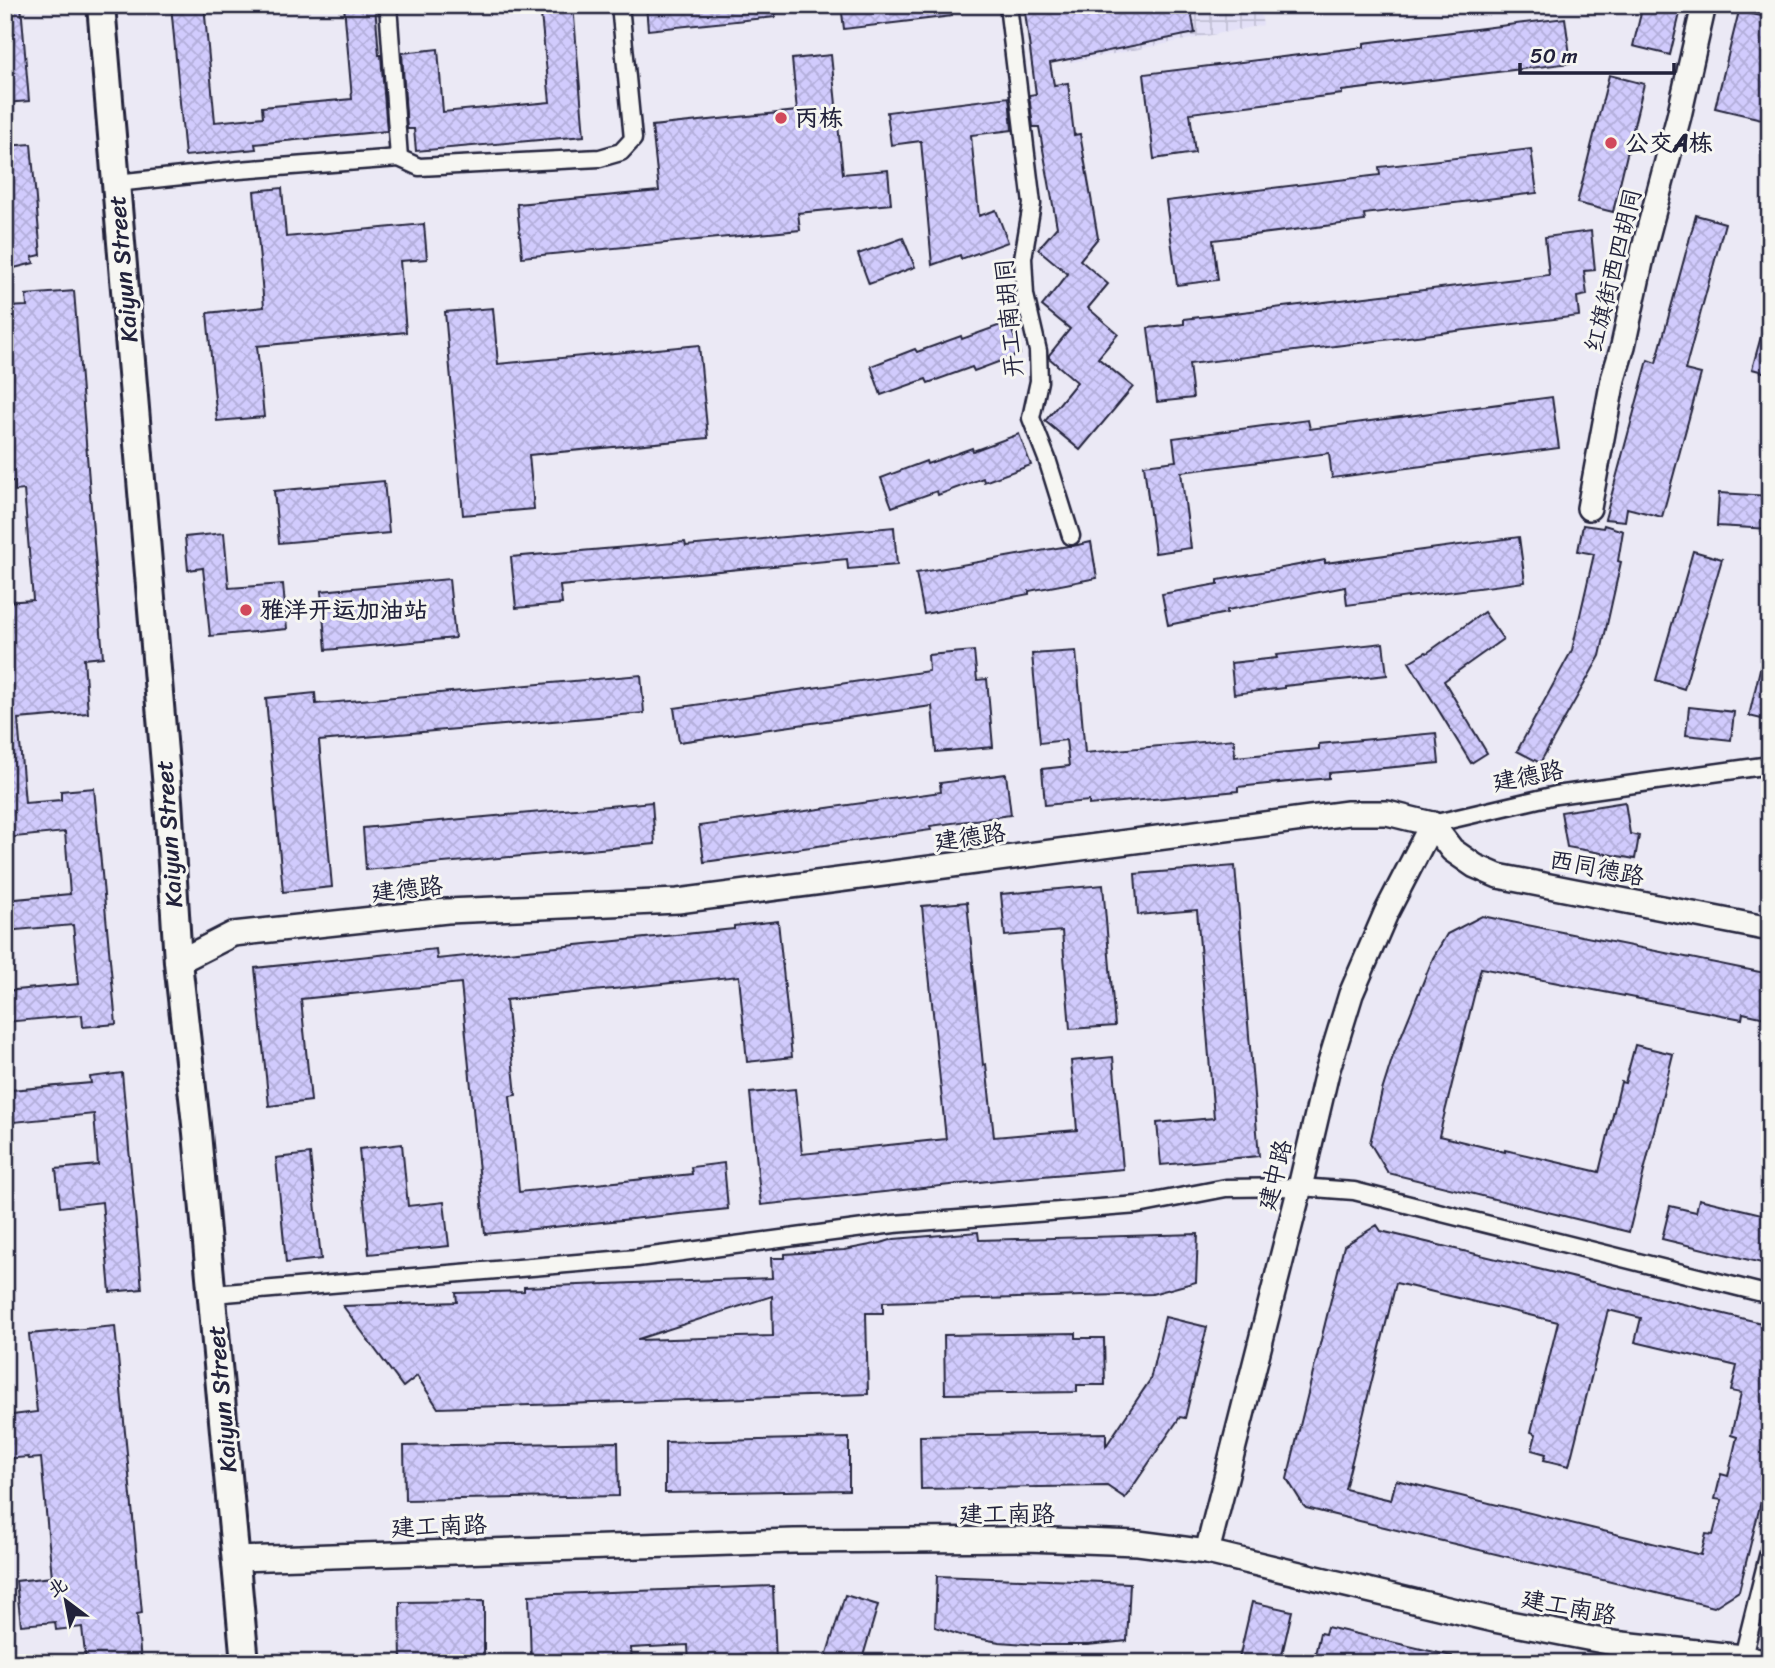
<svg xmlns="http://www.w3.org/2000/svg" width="1775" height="1668" viewBox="0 0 1775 1668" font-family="Sriracha,'LXGW WenKai TC',sans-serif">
<defs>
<pattern id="industrial-grid" width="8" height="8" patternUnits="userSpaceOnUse" patternTransform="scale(1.75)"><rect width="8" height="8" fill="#e3e0f7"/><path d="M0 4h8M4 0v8" fill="none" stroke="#c2c0d5"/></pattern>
<pattern id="building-cross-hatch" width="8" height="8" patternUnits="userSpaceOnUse" patternTransform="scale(1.75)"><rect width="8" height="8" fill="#d1cbfd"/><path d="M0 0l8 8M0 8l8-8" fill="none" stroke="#b3aeda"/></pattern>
</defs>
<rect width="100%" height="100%" fill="#ebe9f5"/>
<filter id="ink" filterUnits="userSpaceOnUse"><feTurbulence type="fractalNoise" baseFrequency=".0143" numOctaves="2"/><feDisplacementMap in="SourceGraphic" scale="14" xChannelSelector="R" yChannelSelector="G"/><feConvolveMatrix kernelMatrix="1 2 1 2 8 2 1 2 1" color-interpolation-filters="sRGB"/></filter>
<g filter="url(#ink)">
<polygon fill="url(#industrial-grid)" points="1069,5 1259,5 1263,25 1072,62 1068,61 1061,19"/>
<g fill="url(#building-cross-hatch)" stroke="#22223b" stroke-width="2" fill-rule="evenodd">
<polygon points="5,5 21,5 29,101 5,103"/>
<polygon points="171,5 204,5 215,122 263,117 262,107 352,99 344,5 375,5 379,55 381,55 387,131 255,144 256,149 185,156"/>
<polygon points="540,5 573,5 584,136 416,151 414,129 407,129 402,53 438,49 443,112 550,102"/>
<polygon points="646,5 775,5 775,17 648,30"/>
<polygon points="841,5 951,5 952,16 844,29"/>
<polygon points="1024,5 1190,5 1195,33 1050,63 1054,85 1068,83 1074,135 1080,134 1098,238 1080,260 1108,284 1088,308 1118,334 1098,358 1133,387 1080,450 1045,421 1077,382 1049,358 1049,355 1070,329 1042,306 1068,274 1038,249 1057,227 1039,127 1033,127 1029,95 1036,94"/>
<polygon points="1643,5 1682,5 1670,55 1633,46"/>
<polygon points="1739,11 1770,18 1770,121 1715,108"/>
<polygon points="1565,18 1571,63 1342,91 1342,94 1190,113 1195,153 1154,159 1144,74 1364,47 1364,43"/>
<polygon points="831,55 843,174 888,170 891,204 798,213 800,230 522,257 517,204 659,191 652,126 797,111 792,59"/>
<polygon points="1609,75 1644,84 1613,212 1577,203"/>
<polygon points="1009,97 1012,130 971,135 979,216 996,210 1008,242 961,259 960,255 932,265 921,141 891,145 887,112"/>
<polygon points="31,144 41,255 32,257 34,263 14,268 12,262 5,264 5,146"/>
<polygon points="1531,149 1537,193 1364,214 1365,221 1213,240 1218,280 1177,285 1166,201 1380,175 1379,167"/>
<polygon points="282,188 286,237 424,224 427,259 400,261 406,332 257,346 264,417 217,421 207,313 264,307 254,191"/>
<polygon points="1696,215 1725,223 1685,370 1701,374 1662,517 1627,508 1625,521 1605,519 1648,360 1656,363"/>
<polygon points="1591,231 1595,270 1584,271 1587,295 1577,297 1579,316 1189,364 1193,398 1157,402 1148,328 1184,324 1184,319 1549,275 1545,237"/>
<polygon points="903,238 915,267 869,284 858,254"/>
<polygon points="74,291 103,657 84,659 88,713 18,719 25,803 61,800 61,791 94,788 116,1024 83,1027 82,1015 5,1022 5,991 79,984 73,925 5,931 5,900 70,894 65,832 5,838 5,602 33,600 24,490 15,491 15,481 5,482 5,313 9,313 8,307 27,306 26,295"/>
<polygon points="493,308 498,364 699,345 708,438 529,455 534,509 463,515 445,312"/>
<polygon points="1009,322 1020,354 974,371 972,367 928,383 926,379 881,395 871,366 915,349 917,352 961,336 962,339"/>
<polygon points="1765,322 1770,323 1770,374 1752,369"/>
<polygon points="1552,397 1559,448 1332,478 1329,453 1181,472 1191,548 1155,553 1144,465 1176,461 1173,438 1308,420 1310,429"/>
<polygon points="1019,434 1031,465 984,482 983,478 938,495 937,491 892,507 881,478 926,461 927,464 972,448 973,451"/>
<polygon points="384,481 389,533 279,543 274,491"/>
<polygon points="1719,493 1770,496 1770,529 1717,526"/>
<polygon points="1583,525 1603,528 1604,525 1623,531 1618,561 1621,562 1600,656 1540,763 1517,751 1572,650 1594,554 1578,551"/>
<polygon points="894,527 897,565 848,569 847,559 560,586 562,604 516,608 511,557 685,542 686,546"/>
<polygon points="224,533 229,588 283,584 287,629 210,636 203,568 188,570 185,537"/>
<polygon points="1519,537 1525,582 1347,605 1345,587 1227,610 1227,613 1168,625 1162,594 1218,584 1218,580 1325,560 1325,563"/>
<polygon points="1091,542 1097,578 1029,591 1029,594 924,614 916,573 1068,546 1073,546"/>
<polygon points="1693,551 1722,559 1684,689 1656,680"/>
<polygon points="449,579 455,638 326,650 321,591"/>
<polygon points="1484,612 1503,639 1444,681 1487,753 1471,763 1409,662 1426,652 1427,653"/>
<polygon points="1383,643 1387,675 1284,686 1284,688 1234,694 1231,663 1277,658 1276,655"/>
<polygon points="974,651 977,680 987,679 993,747 936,752 932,706 679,742 674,708 929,671 928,655"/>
<polygon points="1076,651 1085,753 1234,739 1235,757 1319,749 1319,744 1436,733 1439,763 1329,773 1329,778 1238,787 1238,791 1089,805 1089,801 1045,805 1042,769 1069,766 1066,740 1040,743 1032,654"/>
<polygon points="1763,656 1770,657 1770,721 1749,716"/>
<polygon points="641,675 644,713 319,741 332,887 283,892 266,698 315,693 316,704"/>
<polygon points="1689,707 1734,712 1731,740 1686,735"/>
<polygon points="1006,774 1011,815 930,826 931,830 704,862 699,826 941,792 940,783"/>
<polygon points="652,802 655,844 366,870 363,828"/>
<polygon points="1625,802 1630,834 1639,836 1635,859 1567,847 1561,812"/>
<polygon points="1235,866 1259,1156 1161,1165 1157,1123 1214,1118 1197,910 1138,915 1135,874"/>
<polygon points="1103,885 1115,1026 1070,1029 1062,931 1005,936 1001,894"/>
<polygon points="967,902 983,1065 986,1064 994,1137 1077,1130 1071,1061 1113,1057 1123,1169 998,1180 761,1205 750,1093 795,1089 802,1154 946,1139 922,906"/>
<polygon points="1482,916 1770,974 1770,1019 1743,1013 1742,1019 1481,968 1439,1136 1505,1152 1505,1150 1599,1172 1621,1082 1625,1083 1635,1045 1673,1054 1629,1232 1388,1173 1370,1143 1382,1091 1393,1056 1433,958 1447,934"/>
<polygon points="778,921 792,1057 747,1062 739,976 506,1000 516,1095 510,1096 519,1192 692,1174 691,1167 724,1163 728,1209 485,1234 461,983 301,999 311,1101 269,1106 255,968 436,949 437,959 734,929 734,926"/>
<polygon points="122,1073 142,1289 110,1292 102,1202 60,1207 56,1169 98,1165 94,1114 14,1122 11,1090 91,1083 90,1077"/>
<polygon points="402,1144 408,1206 444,1202 449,1246 369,1254 359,1149"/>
<polygon points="310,1154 321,1259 286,1263 276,1158"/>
<polygon points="1699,1199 1770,1216 1770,1265 1662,1239 1670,1206 1696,1212"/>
<path d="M1377,1225L1381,1231L1770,1325V1465L1739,1591L1714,1607L1306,1508L1304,1506L1287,1479L1344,1246ZM1396,1283L1558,1322L1531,1432L1536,1434L1532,1450L1546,1454L1544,1460L1569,1466L1608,1310L1641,1318L1635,1342L1737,1366L1731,1391L1741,1393L1731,1435L1737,1437L1728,1476L1721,1474L1715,1499L1722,1500L1713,1535L1706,1534L1701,1555L1396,1480L1391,1500L1345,1489Z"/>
<path d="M978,1232L979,1240L1198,1234L1196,1282L1152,1294L883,1302V1313H866L868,1394L438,1408L417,1376L403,1387L343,1306L457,1302L456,1293L524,1291V1287L772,1278L771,1258H785V1254L844,1250L881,1243L894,1239ZM772,1296L773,1336L638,1340V1339Z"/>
<polygon points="1165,1317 1207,1327 1185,1418 1180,1417 1125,1498 1107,1486 921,1489 920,1436 1106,1433 1106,1446 1150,1380"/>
<polygon points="115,1326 142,1613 137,1614 141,1663 86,1663 82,1627 56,1630 55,1622 21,1625 16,1581 52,1577 41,1458 29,1459 28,1457 5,1459 5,1416 37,1412 29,1334"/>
<polygon points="1076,1333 1076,1338 1104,1338 1105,1385 1077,1385 1077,1392 945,1394 944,1335"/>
<polygon points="849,1438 849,1490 665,1493 665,1442"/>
<polygon points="618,1442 619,1496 405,1500 404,1446"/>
<polygon points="937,1576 1130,1583 1127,1641 1087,1645 1041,1645 999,1642 960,1635 935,1627"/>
<polygon points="773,1586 776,1663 689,1663 688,1645 631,1648 632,1663 531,1663 529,1595"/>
<polygon points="845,1595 878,1605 861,1663 824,1663"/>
<polygon points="484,1601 484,1663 401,1663 400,1602"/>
<polygon points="1252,1602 1292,1611 1280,1663 1238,1663"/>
<polygon points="1327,1627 1452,1656 1451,1663 1365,1663 1351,1659 1350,1663 1313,1663 1320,1633 1325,1634"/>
</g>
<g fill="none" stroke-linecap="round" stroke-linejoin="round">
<defs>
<g id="street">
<polyline points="388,5 399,158"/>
<polyline points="1008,5 1032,204 1023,258 1025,295 1038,351 1039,381 1031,418 1047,459 1071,536"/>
<polyline points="116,183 239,170 399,158 419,167 600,158 621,152 633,139 620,5"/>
<polyline points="1432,824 1556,795 1770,765"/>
<polyline points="213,1294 637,1258 894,1224 1138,1205 1226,1188 1300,1187 1354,1191 1770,1295"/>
<polyline points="1743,1657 1770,1548"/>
</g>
<g id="secondary">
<polyline points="1589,508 1613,379 1623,346 1644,248 1679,116 1704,5"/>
<polyline points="1432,824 1452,850 1475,866 1498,876 1770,929"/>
<polyline points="178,962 233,934 447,911 678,901 1348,813 1387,813 1432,824"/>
<polyline points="1207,1552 1300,1187 1327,1072 1351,994 1386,913 1432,824"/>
<polyline points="236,1559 794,1541 1026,1539 1138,1543 1207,1552 1494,1620 1613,1643 1743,1657 1766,1663"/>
</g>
<polyline id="primary" points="101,5 168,800 178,962 197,1133 245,1663"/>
</defs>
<use href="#street" stroke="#22223b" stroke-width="21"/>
<use href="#secondary" stroke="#22223b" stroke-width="28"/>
<use href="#primary" stroke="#22223b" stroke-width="32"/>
<use href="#street" stroke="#f6f6f2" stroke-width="16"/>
<use href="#secondary" stroke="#f6f6f2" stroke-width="23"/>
<use href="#primary" stroke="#f6f6f2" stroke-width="26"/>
</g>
</g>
<g fill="#d1495b" stroke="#f6f6f2" stroke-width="2.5">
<circle cx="781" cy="118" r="7"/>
<circle cx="1611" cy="143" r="7"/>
<circle cx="246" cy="610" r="7"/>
</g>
<g text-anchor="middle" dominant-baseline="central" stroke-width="6" stroke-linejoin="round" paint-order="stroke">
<g font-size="24" font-weight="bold" fill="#22223b" stroke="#f6f6f2" text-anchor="start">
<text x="795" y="118">丙栋</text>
<text x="1625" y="143">公交A栋</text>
<text x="260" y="610">雅洋开运加油站</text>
</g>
<g font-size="24" fill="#22223b" stroke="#f6f6f2">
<text transform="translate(123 269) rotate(-95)">Kaiyun Street</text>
<text transform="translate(1613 270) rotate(-76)">红旗街西四胡同</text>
<text transform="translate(1009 318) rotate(-95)">开工南胡同</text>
<text transform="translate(1528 776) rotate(-11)">建德路</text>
<text transform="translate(169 834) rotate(-94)">Kaiyun Street</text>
<text transform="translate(970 837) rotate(-8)">建德路</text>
<text transform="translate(1597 868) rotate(11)">西同德路</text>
<text transform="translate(407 889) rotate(-6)">建德路</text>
<text transform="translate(1275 1175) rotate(-76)">建中路</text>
<text transform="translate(222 1399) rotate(-95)">Kaiyun Street</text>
<text x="1007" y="1514">建工南路</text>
<text transform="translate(439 1526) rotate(-2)">建工南路</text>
<text transform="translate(1569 1607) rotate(11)">建工南路</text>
</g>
</g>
<rect width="1775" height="1668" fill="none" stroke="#f6f6f2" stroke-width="28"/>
<rect x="14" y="14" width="1747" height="1640" fill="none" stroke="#22223b" stroke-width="2.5" filter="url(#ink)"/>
<g transform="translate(66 1601) rotate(328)" stroke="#f6f6f2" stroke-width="5" paint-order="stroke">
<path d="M0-5L12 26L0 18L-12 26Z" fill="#22223b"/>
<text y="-10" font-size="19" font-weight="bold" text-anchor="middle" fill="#22223b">北</text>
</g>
<path d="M1520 63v10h154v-10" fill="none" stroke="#22223b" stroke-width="3.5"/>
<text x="1530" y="63" font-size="21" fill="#22223b" stroke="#f6f6f2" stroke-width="5" paint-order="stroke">50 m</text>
</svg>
